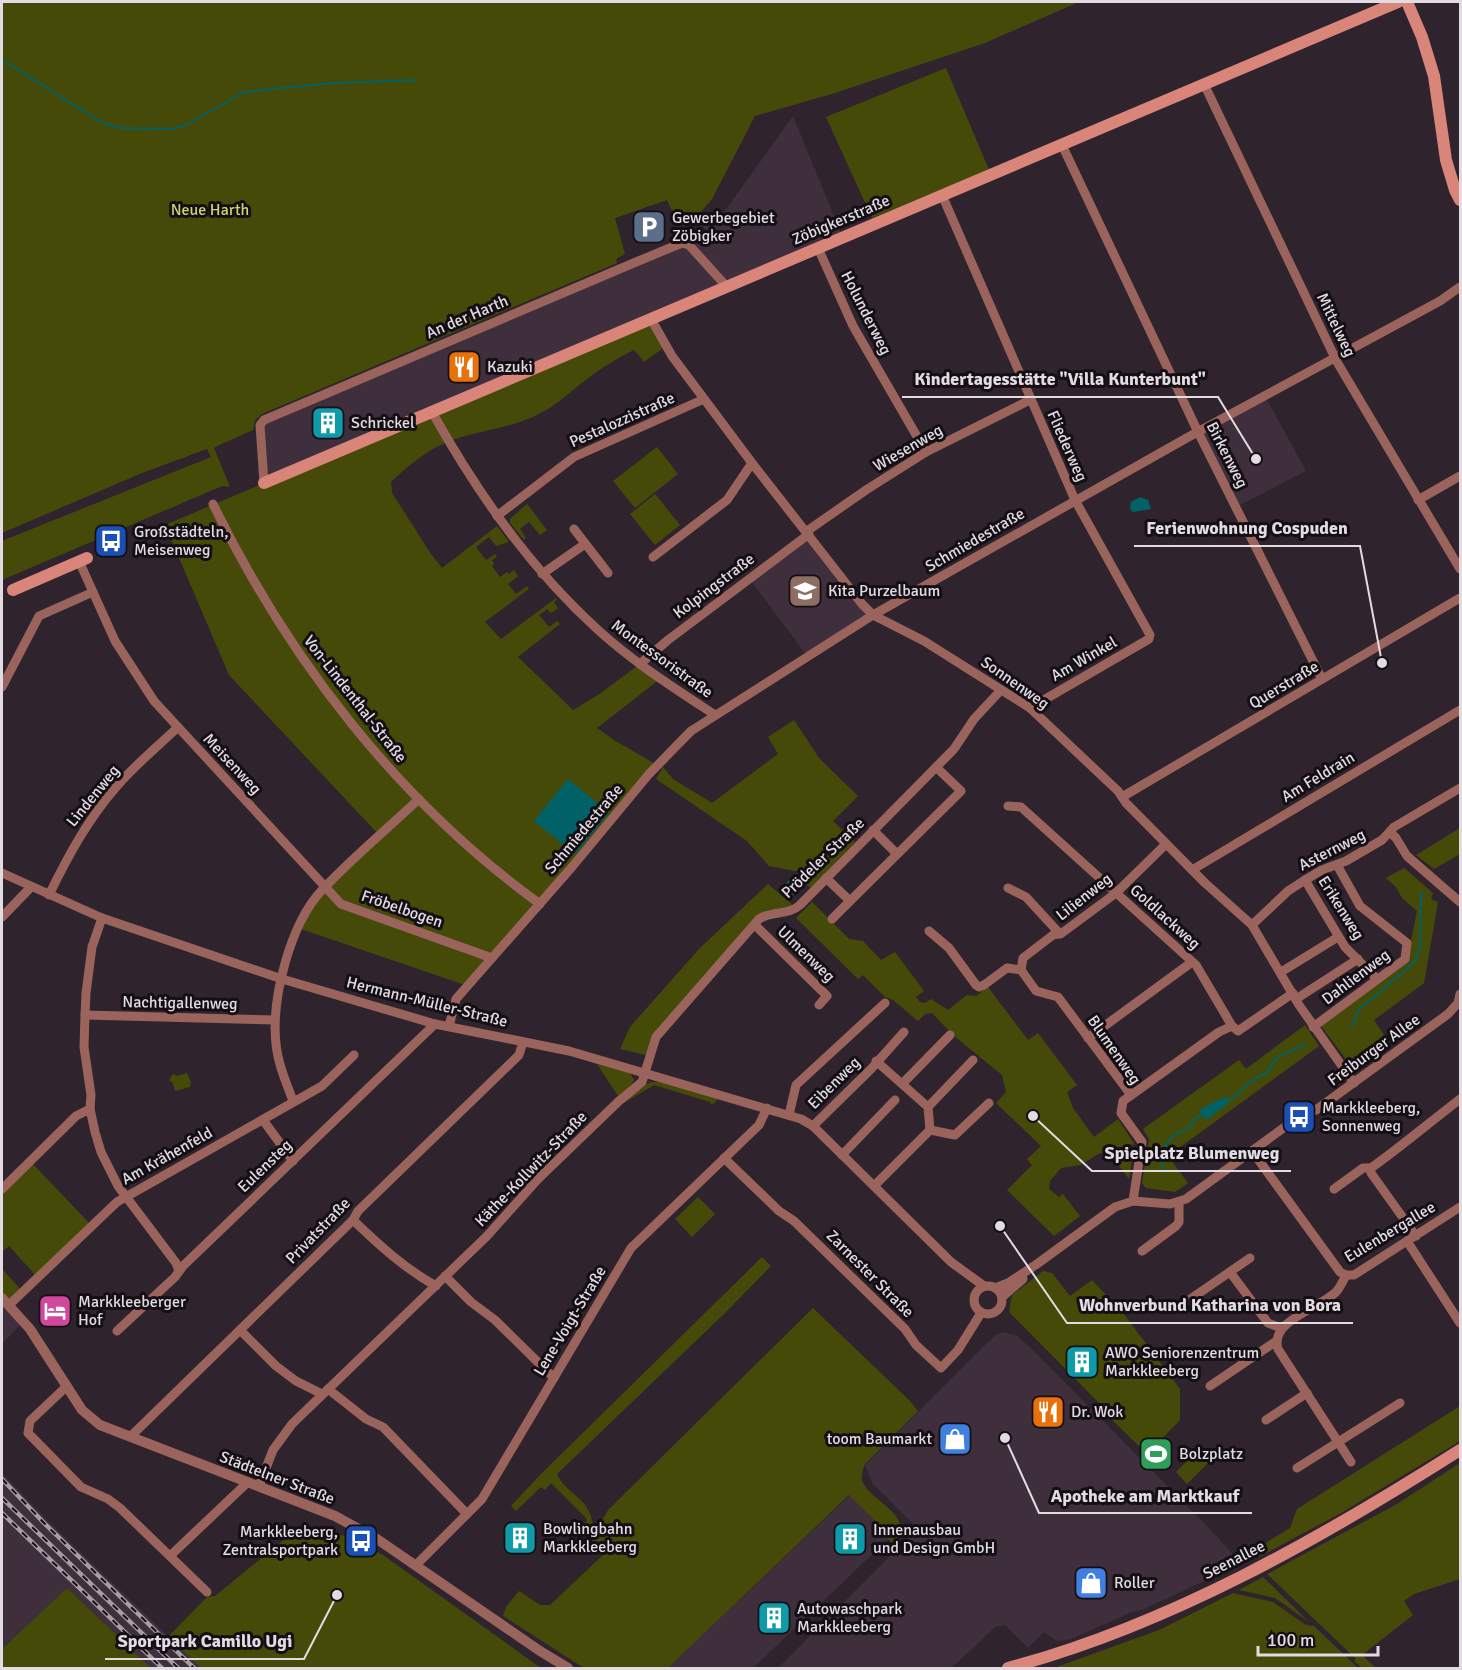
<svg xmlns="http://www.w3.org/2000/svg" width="1462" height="1670" viewBox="0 0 1462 1670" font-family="Signika,sans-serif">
<rect width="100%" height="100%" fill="#2f242e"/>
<g fill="#3f2f3d">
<polygon points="793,116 843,238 264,483 264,420 687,244 694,237 706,232 702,223 722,215"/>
<polygon points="1265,396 1306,471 1236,507 1198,432"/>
<polygon points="809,534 873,615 808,657 749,578"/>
<polygon points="2,1298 24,1321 2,1344"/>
<polygon points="1003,1332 1017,1336 1033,1350 1206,1525 1239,1561 1204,1581 1142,1610 1132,1612 1071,1639 1057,1641 1044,1632 1028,1648 1005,1625 995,1627 956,1664 949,1668 778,1668 908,1538 913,1524 873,1484 865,1465 987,1343 996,1335"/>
<polygon points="2,1473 48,1521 201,1668 151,1668 67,1588 2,1649"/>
<polygon points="850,1495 886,1533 888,1539 883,1544 753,1668 668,1668"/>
</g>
<g fill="#464a09">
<polygon points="2,2 1079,2 985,43 835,93 755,116 712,199 697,216 684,226 678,224 667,200 615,218 625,254 616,259 617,263 262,414 255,420 253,430 217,446 214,448 230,487 222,486 2,580 2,541 211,457 207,449 142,473 2,533"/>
<polygon points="946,68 989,170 872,218 826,117"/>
<path d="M651,319L666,346L644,362L634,350C618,358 601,368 587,379C571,391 557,405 539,414C510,429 477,430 447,442C425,451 408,466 391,482L392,493L431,554L442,568L497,526L509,542L496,546L489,537L476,547L486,560L495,554L497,557L492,560L494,564L492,566L500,577L507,572L509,574L514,570L518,576L508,584L516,594L527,586L529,589L485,622L501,639L556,598L557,599L554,602L558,608L551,613L547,609L539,615L549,627L557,621L560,624L518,657L573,710L598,695L640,664L660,679L597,728L614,740L657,765L468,986L298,928L321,891L380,836L229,675L165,525Z"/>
<polygon points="657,447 678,474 635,508 613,481"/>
<polygon points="655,494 680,525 655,545 630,514"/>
<polygon points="527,504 547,530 540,535 529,522 520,529 526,538 524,540 510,523 510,519"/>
<polygon points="794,720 819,758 858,796 833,821 855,842 811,888 804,883 807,875 805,873 769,866 747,841 656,779 663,767 673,779 712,803 778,754 768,737"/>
<polygon points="1460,828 1460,854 1434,869 1416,855"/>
<polygon points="1404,868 1433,893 1431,899 1438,902 1424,983 1374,1020 1384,1035 1349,1063 1321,1026 1407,961 1417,911 1402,898 1396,887 1386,878"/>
<polygon points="768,884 794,906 768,910 761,915 646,1055 620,1049 630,1027 700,948"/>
<polygon points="812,902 849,939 863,941 881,960 895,952 924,991 916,997 920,1002 925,1003 931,999 948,1010 967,995 976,996 988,987 1028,1040 1038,1033 1077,1085 1067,1092 1073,1108 1094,1137 1118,1119 1135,1145 1128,1144 1127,1151 1133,1152 1129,1179 1109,1153 1100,1153 1080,1165 1061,1168 1050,1181 1049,1189 1059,1197 1063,1194 1080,1216 1054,1236 1007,1190 1032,1165 1027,1159 1041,1146 996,1103 1006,1092 1002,1075 953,1035 932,1013 925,1014 918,1021 893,1000 885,997 863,975 858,979 796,918"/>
<polygon points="1305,1025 1319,1046 1168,1156 1188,1183 1175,1192 1146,1188 1142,1183 1149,1139 1143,1129 1239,1060 1246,1069"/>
<polygon points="597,1064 630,1073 634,1080 632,1084 618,1096"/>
<polygon points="187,1073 191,1082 190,1087 175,1091 173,1083 169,1080 173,1074 177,1076"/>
<polygon points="652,1082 661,1082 718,1099 712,1105 710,1102 654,1085 622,1104 644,1085"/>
<polygon points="30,1161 92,1226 38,1278 9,1246 2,1252 2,1189"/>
<polygon points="698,1197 715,1214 692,1237 675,1219"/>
<path d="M762,1257L771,1266L724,1314L557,1474C566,1495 588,1495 593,1524L587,1530L582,1525L587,1521L586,1518L551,1483L545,1490L541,1487L516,1511L511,1506L541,1474Z"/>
<polygon points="2,1269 23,1292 9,1305 2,1298"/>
<polygon points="1043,1271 1052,1273 1070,1296 1092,1280 1123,1313 1180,1389 1180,1420 1147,1454 1104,1412 1104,1408 1009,1312 1012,1295"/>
<path d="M813,1308L909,1400L918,1411L865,1464C863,1470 860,1477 863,1483C874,1503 918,1518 893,1543L883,1536L886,1532L849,1495L668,1668H584L503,1616L506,1607L519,1591L540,1605H550L602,1556L601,1550L591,1539L608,1510Z"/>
<polygon points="1460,1406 1460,1441 1341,1513 1259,1557 1254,1550 1290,1528 1297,1509"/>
<polygon points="1198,1450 1209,1462 1187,1484 1176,1472"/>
<polygon points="1460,1463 1460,1579 1414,1594 1404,1601 1413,1615 1362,1655 1376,1668 1362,1668 1354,1661 1356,1659 1267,1574 1397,1504"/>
<polygon points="306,1524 324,1539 342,1535 383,1555 541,1668 201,1668 168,1637 207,1597 215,1596 285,1539 291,1539"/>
<polygon points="1263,1577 1309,1622 1275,1598 1239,1590"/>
<polygon points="67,1588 151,1668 2,1668 2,1649"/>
<polygon points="1233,1593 1273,1602 1306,1625 1314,1626 1358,1668 1054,1668 1159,1630"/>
</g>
<g fill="#006267">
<polygon points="1140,497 1148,500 1151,509 1133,512 1130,509 1131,502"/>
<polygon points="568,779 609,813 575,854 534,821"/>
<path d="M805,873L807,875L804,883L789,899L781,889C787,881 795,874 805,873Z"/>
<polygon points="1224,1097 1229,1103 1206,1120 1199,1110"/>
</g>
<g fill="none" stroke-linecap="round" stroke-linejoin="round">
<g stroke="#006267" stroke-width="2">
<polyline points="2,60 103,123 121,128 172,129 184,126 244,92 332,83 416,80"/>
<polyline points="1352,1027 1359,1009 1408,968 1415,960 1420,947 1421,892"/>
<path d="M1227,1101C1239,1096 1243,1087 1253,1080C1258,1076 1264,1076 1269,1070C1272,1067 1273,1062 1277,1058C1283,1052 1298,1049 1306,1044"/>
<path d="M1165,1172L1159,1158C1164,1150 1168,1138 1177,1134C1187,1128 1189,1132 1195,1118L1202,1115"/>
</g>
<g stroke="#9a645d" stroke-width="9">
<polyline points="1204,84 1337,362 1460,569"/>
<polyline points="1062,145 1198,432 1322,679"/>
<polyline points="942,195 1075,500 1150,635 1149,639 1030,708"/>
<polyline points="818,248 853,326 926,452"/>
<polyline points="651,319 672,356 752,463 862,604 873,615 924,641 1030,708 1118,791 1126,803 1205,883 1252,925 1299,1005 1354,1083"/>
<path d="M432,412C477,492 529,567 597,629C633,662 674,688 715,715"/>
<polyline points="264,483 260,425 264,420 636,262 682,243 689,245 727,287"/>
<polyline points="1418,500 1460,476"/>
<path d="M213,504C289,660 398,801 540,904"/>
<polyline points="497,516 574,457 704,399"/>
<polyline points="574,529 608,573"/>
<polyline points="807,531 866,490 926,452 1030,400"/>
<polyline points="653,557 727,500 752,463"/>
<polyline points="79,561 115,641 154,701 341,904 492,958"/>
<polyline points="542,574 585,544"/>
<polyline points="640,664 668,640 809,534"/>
<polyline points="2,687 39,616 93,592"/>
<polyline points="1122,797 1460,598"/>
<polyline points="1008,806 1021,807 1196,965 1232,1026"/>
<polyline points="873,830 897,854"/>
<polyline points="1390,832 1396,838 1407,856 1460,902"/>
<polyline points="1192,870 1460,710"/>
<polyline points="2,873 102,918 282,979 435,1024 569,1051 801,1119 813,1126 951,1262 984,1286"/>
<polyline points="826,878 850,901 961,791 936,767"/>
<polyline points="1305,880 1345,947 1377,979"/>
<polyline points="1008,888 1026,897 1060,934"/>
<path d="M49,895C68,856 88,819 117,786C135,765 157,747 177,728"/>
<polyline points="2,917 31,887"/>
<polyline points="102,918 92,947 86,993 85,1015 84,1047 91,1095 90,1109 95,1132 101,1152 118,1186 176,1263 179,1271"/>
<polyline points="832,919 850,901"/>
<polyline points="755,925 827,996 819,1005"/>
<polyline points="1252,925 1288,891 1305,880 1322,870 1346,861 1382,840 1394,827 1460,788"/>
<polyline points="929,931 949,948 976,985 979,987 984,985 1007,968 1021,970"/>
<polyline points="1021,970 1023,958 1053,935 1062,933 1116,893 1166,844"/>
<polyline points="1021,970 1036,991 1058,997 1131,1095"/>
<polyline points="1281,972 1338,937"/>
<polyline points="1296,999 1358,959"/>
<polyline points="85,1015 275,1020"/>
<polyline points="449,1026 456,999 572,867 649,774 691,731 873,615 1192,435 1440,301 1460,287"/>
<polyline points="1313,1027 1405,959 1407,943 1360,906 1337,865"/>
<polyline points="1088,1038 1192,962"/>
<polyline points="876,1061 928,1107 930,1130 955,1135 989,1103"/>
<polyline points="903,1083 950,1035"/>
<path d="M293,1101C286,1082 278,1064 276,1044C271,999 290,924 322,890C352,858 387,829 419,799"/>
<polyline points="928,1107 973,1060"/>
<polyline points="789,1115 796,1085 885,1003"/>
<polyline points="263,1120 293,1161"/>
<polyline points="813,1126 871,1069 904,1032"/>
<polyline points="1252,1151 1340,1272 1346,1275 1354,1275 1460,1207"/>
<polyline points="842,1155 895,1100"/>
<polyline points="724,1158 779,1211 794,1221 905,1329 916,1345 941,1368 958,1350 981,1313"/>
<polyline points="874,1186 930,1130"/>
<polyline points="2,1189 76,1116 90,1109"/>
<polyline points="1334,1189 1363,1168 1371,1168"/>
<polyline points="1133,1201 1142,1142 1121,1113 1123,1101 1219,1032 1232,1026 1238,1031 1293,993"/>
<path d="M353,1220C379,1245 404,1268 436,1286"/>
<path d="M1416,1236L1371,1173V1168C1402,1146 1430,1122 1460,1099"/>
<polyline points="1407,1241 1460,1323"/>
<polyline points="1142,1251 1176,1226 1179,1222 1179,1203"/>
<polyline points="1230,1272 1268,1323 1281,1328"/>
<path d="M1346,1275C1343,1281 1340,1288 1336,1292C1320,1308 1269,1321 1278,1349L1351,1462"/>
<polyline points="445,1276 471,1302 495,1320 554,1378"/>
<circle cx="988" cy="1300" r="14"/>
<polyline points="995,1288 1008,1283 1037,1264 1115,1207 1133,1201 1170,1204 1186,1199 1293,1121 1316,1110 1448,1014 1458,1003 1460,994"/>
<polyline points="1002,1297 1023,1279"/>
<polyline points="9,1305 117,1202 322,1086 354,1055"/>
<polyline points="1176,1309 1250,1258"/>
<polyline points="240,1330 276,1366 296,1381 322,1394"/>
<polyline points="117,1331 175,1277 183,1266 435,1024"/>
<polyline points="67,1386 30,1421 28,1433 81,1487 108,1499 120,1508 207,1592"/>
<polyline points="1210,1386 1275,1342"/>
<polyline points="328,1389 366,1419 383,1427 467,1514"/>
<polyline points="1266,1420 1307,1393"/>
<polyline points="130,1437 353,1220 358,1211 519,1055 523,1042"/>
<polyline points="1297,1468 1400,1403"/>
<path d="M259,1486L273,1450L292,1424L487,1236L538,1179L619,1101L642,1082L656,1037L759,919C772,910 788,916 800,905L954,749L974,719L1001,690"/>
<polyline points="170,1556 248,1482"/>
<polyline points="416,1565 482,1499 631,1248 759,1125 767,1108"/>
</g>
<polyline stroke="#9a645d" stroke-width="10" points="2,1298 30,1329 82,1410 100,1425 335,1516 377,1539 540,1651 568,1668"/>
<g stroke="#da857a" stroke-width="12">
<polyline points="1407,2 1422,37 1434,76 1446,160 1455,190 1460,200"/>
<polyline points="264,483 1398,2"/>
<polyline points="13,590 87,558"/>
<path d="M1008,1668C1169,1625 1320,1539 1460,1450"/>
</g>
<defs>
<g id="rail">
<polyline points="2,1479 45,1524 194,1668"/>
<polyline points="2,1498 178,1668"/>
<polyline points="2,1513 162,1668"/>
</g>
</defs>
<use href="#rail" stroke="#a69da5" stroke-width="4.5"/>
<use href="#rail" stroke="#140f14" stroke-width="2" stroke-dasharray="7" stroke-linecap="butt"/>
</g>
<defs>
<symbol id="parking-square" viewBox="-11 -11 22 22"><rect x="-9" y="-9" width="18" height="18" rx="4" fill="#5c6f8a" stroke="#140f14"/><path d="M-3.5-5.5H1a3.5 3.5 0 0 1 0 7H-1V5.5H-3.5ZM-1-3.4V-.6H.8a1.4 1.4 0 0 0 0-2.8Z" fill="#fff"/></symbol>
<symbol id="restaurant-square" viewBox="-11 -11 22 22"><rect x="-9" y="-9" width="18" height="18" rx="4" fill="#e8710a" stroke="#140f14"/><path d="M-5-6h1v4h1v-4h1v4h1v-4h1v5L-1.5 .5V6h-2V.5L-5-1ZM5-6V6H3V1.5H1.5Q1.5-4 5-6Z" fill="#fff"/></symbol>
<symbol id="building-square" viewBox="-11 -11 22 22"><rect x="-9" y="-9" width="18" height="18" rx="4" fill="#0f9aa8" stroke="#140f14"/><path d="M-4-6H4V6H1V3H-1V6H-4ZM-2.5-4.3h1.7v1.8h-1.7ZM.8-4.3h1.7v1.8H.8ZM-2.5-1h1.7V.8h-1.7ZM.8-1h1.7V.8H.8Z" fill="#fff"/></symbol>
<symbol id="bus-square" viewBox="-11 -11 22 22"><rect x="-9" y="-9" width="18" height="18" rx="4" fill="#1a4fb4" stroke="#140f14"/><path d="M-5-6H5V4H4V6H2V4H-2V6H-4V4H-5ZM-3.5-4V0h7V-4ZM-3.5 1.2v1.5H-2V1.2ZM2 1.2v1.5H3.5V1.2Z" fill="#fff"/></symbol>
<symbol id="school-square" viewBox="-11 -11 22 22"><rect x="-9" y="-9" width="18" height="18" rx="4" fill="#8d6e63" stroke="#140f14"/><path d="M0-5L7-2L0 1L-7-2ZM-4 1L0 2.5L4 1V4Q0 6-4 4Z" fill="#fff"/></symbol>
<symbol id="hotel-square" viewBox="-11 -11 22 22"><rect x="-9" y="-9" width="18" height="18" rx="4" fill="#d1479c" stroke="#140f14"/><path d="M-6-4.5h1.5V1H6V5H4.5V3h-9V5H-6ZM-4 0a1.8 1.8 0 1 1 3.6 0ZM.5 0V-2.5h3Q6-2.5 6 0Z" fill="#fff"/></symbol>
<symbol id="shop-square" viewBox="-11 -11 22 22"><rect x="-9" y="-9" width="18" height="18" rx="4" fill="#3f7fe0" stroke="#140f14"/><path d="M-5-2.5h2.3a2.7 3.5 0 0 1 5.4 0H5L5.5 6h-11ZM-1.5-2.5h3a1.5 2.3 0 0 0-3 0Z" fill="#fff"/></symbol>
<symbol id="stadium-square" viewBox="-11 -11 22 22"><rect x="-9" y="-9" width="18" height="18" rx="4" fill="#2e9e5b" stroke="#140f14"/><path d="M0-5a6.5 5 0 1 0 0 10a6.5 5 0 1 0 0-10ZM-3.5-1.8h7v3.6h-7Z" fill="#fff"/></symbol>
</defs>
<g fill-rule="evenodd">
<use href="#parking-square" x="630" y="208" width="38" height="38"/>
<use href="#restaurant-square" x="445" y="348" width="38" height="38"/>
<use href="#building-square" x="309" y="404" width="38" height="38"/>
<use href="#bus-square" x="92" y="522" width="38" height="38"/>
<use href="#school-square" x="786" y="572" width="38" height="38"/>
<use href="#bus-square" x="1280" y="1098" width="38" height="38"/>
<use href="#hotel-square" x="36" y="1292" width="38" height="38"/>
<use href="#building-square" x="1063" y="1343" width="38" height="38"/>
<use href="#restaurant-square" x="1029" y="1393" width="38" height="38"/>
<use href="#shop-square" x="936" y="1420" width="38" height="38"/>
<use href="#stadium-square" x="1137" y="1435" width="38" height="38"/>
<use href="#building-square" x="501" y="1519" width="38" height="38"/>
<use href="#building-square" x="831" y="1520" width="38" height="38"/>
<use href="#bus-square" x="342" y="1522" width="38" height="38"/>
<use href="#shop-square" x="1072" y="1564" width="38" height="38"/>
<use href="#building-square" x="755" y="1599" width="38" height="38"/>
</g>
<g text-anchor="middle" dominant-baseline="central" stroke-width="6" stroke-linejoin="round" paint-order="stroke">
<g font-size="16" fill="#cdd670" stroke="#140f14">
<text x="210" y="210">Neue Harth</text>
</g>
<g font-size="16" fill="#e3dbe2" stroke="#140f14" text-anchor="start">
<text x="672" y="218">Gewerbegebiet<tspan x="672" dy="18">Zöbigker</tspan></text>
<text x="487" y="367">Kazuki</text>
<text x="351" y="423">Schrickel</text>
<text x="134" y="532">Großstädteln,<tspan x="134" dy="18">Meisenweg</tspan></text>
<text x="828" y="591">Kita Purzelbaum</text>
<text x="1322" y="1108">Markkleeberg,<tspan x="1322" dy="18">Sonnenweg</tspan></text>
<text x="78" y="1302">Markkleeberger<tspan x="78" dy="18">Hof</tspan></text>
<text x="1105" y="1353">AWO Seniorenzentrum<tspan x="1105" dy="18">Markkleeberg</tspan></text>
<text x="1071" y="1412">Dr. Wok</text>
<text x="932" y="1439" text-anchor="end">toom Baumarkt</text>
<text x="1179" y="1454">Bolzplatz</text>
<text x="543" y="1529">Bowlingbahn<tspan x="543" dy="18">Markkleeberg</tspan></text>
<text x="873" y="1530">Innenausbau<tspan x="873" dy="18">und Design GmbH</tspan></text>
<text x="338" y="1532" text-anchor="end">Markkleeberg,<tspan x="338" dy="18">Zentralsportpark</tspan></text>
<text x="1114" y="1583">Roller</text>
<text x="797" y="1609">Autowaschpark<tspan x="797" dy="18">Markkleeberg</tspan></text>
</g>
<g font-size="16" fill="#e3dbe2" stroke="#140f14">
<text transform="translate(841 220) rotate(-23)">Zöbigkerstraße</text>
<text transform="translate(866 313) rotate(63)">Holunderweg</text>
<text transform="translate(467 317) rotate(-23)">An der Harth</text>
<text transform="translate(1336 325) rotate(64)">Mittelweg</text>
<text transform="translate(622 420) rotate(-24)">Pestalozzistraße</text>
<text transform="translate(1067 446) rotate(66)">Fliederweg</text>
<text transform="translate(908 448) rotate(-30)">Wiesenweg</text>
<text transform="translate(1227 455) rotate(63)">Birkenweg</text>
<text transform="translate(975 540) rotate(-30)">Schmiedestraße</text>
<text transform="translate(714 586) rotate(-37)">Kolpingstraße</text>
<text transform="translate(662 659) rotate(36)">Montessoristraße</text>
<text transform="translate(1084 659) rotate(-30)">Am Winkel</text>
<text transform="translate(1015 683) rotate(35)">Sonnenweg</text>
<text transform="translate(1284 685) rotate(-31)">Querstraße</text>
<text transform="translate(355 699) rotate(52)">Von-Lindenthal-Straße</text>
<text transform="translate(232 764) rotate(47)">Meisenweg</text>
<text transform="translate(1318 777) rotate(-31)">Am Feldrain</text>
<text transform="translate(93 796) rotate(-51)">Lindenweg</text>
<text transform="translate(584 829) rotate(-50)">Schmiedestraße</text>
<text transform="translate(1332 850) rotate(-27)">Asternweg</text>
<text transform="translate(823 858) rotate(-44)">Prödeler Straße</text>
<text transform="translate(1084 897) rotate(-38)">Lilienweg</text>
<text transform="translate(1341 908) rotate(58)">Erikenweg</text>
<text transform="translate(402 909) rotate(19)">Fröbelbogen</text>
<text transform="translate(1165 917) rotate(42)">Goldlackweg</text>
<text transform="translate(806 954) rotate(44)">Ulmenweg</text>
<text transform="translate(1356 977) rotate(-37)">Dahlienweg</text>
<text transform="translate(427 1002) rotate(14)">Hermann-Müller-Straße</text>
<text transform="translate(180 1003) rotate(1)">Nachtigallenweg</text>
<text transform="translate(1114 1050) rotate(55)">Blumenweg</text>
<text transform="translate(1374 1050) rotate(-36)">Freiburger Allee</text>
<text transform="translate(834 1083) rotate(-45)">Eibenweg</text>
<text transform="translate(167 1156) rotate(-29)">Am Krähenfeld</text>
<text transform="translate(265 1166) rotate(-44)">Eulensteg</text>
<text transform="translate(531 1169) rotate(-46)">Käthe-Kollwitz-Straße</text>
<text transform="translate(318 1231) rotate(-46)">Privatstraße</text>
<text transform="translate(1390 1232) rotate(-31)">Eulenbergallee</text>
<text transform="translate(870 1274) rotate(45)">Zarnester Straße</text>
<text transform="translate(570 1321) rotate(-59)">Lene-Voigt-Straße</text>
<text transform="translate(277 1478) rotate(21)">Städtelner Straße</text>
<text transform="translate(1234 1560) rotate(-27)">Seenallee</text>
</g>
</g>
<path fill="none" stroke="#e3dbe2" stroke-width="2" d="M1256 459L1218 397H902M1382 663L1360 546H1134M1033 1116L1092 1171H1291M1000 1226L1067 1323H1353M1005 1438L1039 1513H1252M337 1595L304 1659H105"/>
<g fill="#e3dbe2" stroke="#140f14" stroke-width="2">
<circle cx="1256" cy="459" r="6"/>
<circle cx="1382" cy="663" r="6"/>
<circle cx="1033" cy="1116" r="6"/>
<circle cx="1000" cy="1226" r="6"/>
<circle cx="1005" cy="1438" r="6"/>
<circle cx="337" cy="1595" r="6"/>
</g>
<g font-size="18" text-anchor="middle" font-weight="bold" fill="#e3dbe2" stroke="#140f14" stroke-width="6" stroke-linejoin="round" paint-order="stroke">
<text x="1060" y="385">Kindertagesstätte "Villa Kunterbunt"</text>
<text x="1247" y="534">Ferienwohnung Cospuden</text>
<text x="1192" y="1159">Spielplatz Blumenweg</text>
<text x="1210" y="1311">Wohnverbund Katharina von Bora</text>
<text x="1145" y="1502">Apotheke am Marktkauf</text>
<text x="205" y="1647">Sportpark Camillo Ugi</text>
</g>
<rect width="1462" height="1670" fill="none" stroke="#e3dbe2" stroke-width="6"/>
<path d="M1258 1646v9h120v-9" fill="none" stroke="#e3dbe2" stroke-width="3"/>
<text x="1267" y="1646" font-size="18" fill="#e3dbe2" stroke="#140f14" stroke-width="4.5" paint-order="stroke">100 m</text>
</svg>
